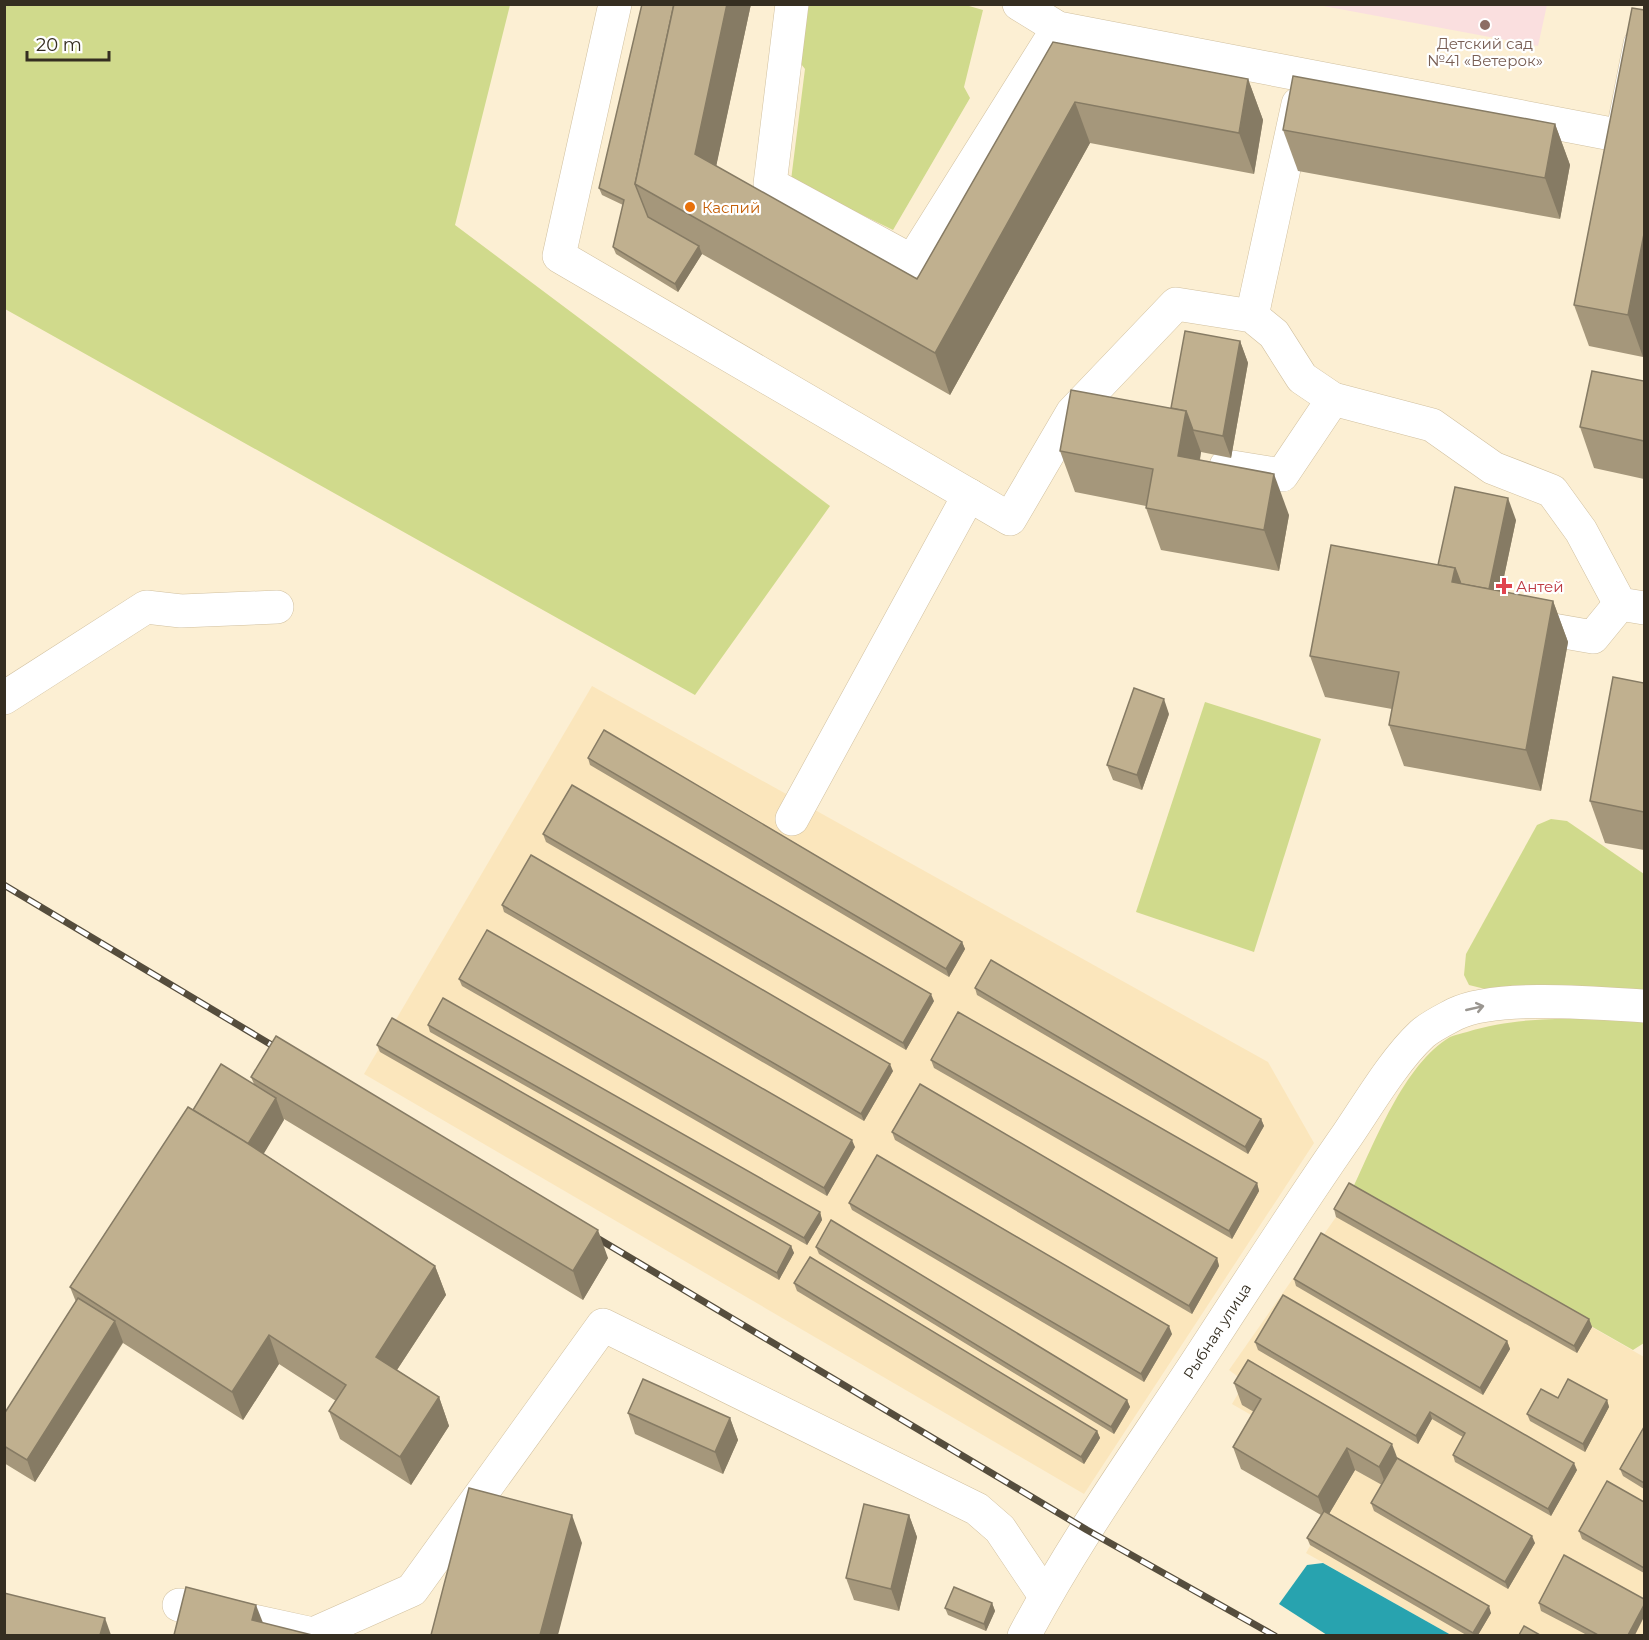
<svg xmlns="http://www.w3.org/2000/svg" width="1649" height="1640" viewBox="0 0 1649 1640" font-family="Montserrat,sans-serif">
<rect width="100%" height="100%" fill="#fcefd3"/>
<g fill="#fbe6bc">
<polygon points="592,686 1268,1062 1314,1143 1084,1494 364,1074"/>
<polygon points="1352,1190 1644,1357 1644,1635 1451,1635 1306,1553 1352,1473 1232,1404 1245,1382 1229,1370 1336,1217"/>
</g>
<polygon fill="#fadfdf" points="1318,5 1547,4 1547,5 1538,46"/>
<g fill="#d0da8c">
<polygon points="5,4 510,5 455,225 830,506 695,695 5,309"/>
<polygon points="962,4 983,10 964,87 970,98 893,230 791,180 805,69 798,60 799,45 809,5"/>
<polygon points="1205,702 1321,739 1254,952 1136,912"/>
<polygon points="1551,819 1567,821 1644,874 1644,993 1485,989 1469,985 1464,975 1466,954 1537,825"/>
<path d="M1599,1018L1644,1020V1343L1633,1350L1352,1190C1374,1144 1404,1064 1450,1037C1455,1035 1462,1033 1467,1032C1510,1018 1555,1019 1599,1018Z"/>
</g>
<polygon fill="#28a3af" points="1323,1563 1451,1635 1327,1635 1279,1604 1307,1565"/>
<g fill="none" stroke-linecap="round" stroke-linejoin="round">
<defs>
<g id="minor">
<polyline points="615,4 559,256 1010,519 1072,413 1176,304 1252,316 1274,334 1302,378 1333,399 1432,425 1493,468 1552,491 1581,531 1620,604 1644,608"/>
<polyline points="792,4 770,184 912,261 1058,28"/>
<polyline points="1019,4 1058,28 1622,136 1640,44 1644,41"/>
<polyline points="1252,316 1298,104"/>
<polyline points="1226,466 1282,475 1333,399"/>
<polyline points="1519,624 1593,637 1620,604"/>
<polyline points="4,698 146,607 181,611 277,607"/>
<polyline points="792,819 969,495"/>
<polyline points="179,1605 313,1634 412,1590 603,1325 977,1509 1000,1529 1045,1596"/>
<path d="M1024,1636C1078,1534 1146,1441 1208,1345C1254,1274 1300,1203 1348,1134C1369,1103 1395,1059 1422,1034C1431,1026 1444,1020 1455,1014C1495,994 1597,1003 1644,1006"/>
</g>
</defs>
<use href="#minor" stroke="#d1c09f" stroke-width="34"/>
<use href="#minor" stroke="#fff" stroke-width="33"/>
<defs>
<g id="rail">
<polyline points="4,885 285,1053"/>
<polyline points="587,1232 1087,1530 1275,1636"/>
</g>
</defs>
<use href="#rail" stroke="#554d3d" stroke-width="7"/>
<use href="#rail" stroke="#fff" stroke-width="4.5" stroke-dasharray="14" stroke-linecap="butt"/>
</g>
<g fill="#a5977b">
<polygon points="642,4 751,4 716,166 917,279 1053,42 1248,79 1263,120 1254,174 1090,143 950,395 702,254 678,292 616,254 613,247 623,205 602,195 599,188"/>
<polygon points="1632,8 1643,357 1589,346 1574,305"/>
<polygon points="1555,124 1570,165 1560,219 1298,171 1283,130"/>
<polygon points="1240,341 1248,363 1231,458 1201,452 1200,460 1289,515 1279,571 1161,550 1146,508 1146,506 1075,492 1060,451 1171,408"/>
<polygon points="1644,381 1644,479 1594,468 1580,427"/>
<polygon points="1516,520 1501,591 1553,601 1568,642 1541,791 1404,766 1389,725 1392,709 1325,697 1310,656 1438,565"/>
<polygon points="1644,683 1644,850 1605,843 1590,801"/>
<polygon points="1169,714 1142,790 1113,780 1107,765"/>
<polygon points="588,758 962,942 965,949 949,977 590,765"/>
<polygon points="543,834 934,1001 906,1050 546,842"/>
<polygon points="502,905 893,1071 864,1121 504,912"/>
<polygon points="459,979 855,1147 827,1196 462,986"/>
<polygon points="975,988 1261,1119 1264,1126 1248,1154 977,995"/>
<polygon points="428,1025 820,1212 822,1220 807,1245 430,1032"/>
<polygon points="377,1045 791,1246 794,1253 779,1280 380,1052"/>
<polygon points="931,1060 1257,1183 1259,1191 1232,1239 934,1068"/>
<polygon points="251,1077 608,1258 583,1300 284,1119 263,1154 435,1266 446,1295 397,1370 439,1397 449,1426 411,1485 340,1439 329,1411 336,1401 279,1364 243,1420 123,1343 35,1482 4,1463 4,1414 76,1302 70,1287 193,1110 254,1084"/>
<polygon points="892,1132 1217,1258 1219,1266 1192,1314 895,1140"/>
<polygon points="849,1203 1172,1334 1144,1382 852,1210"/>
<polygon points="1334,1209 1589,1319 1592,1327 1577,1353 1336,1217"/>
<polygon points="816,1247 1127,1400 1130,1407 1114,1434 819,1254"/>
<polygon points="1294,1279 1507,1341 1510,1349 1483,1395 1296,1286"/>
<polygon points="794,1283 1097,1431 1100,1438 1084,1464 797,1291"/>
<polygon points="1255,1342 1577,1470 1551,1516 1455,1462 1453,1455 1463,1437 1432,1419 1418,1444 1258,1350"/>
<polygon points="1234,1383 1397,1458 1535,1543 1508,1589 1374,1511 1371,1503 1382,1485 1355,1470 1329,1514 1491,1613 1478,1635 1466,1635 1310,1545 1307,1538 1321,1515 1241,1469 1233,1447 1254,1412 1242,1405"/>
<polygon points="1607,1400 1609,1407 1585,1452 1530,1421 1527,1414"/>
<polygon points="628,1413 730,1418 738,1440 723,1474 635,1434"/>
<polygon points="1644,1427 1644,1489 1623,1476 1620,1469"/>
<polygon points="1644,1502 1644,1573 1582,1539 1579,1531"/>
<polygon points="909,1515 917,1537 899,1611 854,1600 846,1578"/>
<polygon points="992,1603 995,1611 986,1631 948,1615 945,1608"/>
<polygon points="1539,1603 1635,1635 1587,1635 1541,1611"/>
</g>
<g fill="#867b64">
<polygon points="727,4 751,4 710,195 695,154"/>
<polygon points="1248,79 1263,120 1254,174 1239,133"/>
<polygon points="1075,102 1090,143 950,395 935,353"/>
<polygon points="1555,124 1570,165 1560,219 1545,178"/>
<polygon points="1644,234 1644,351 1643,357 1628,315"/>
<polygon points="699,246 702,254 678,292 675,284"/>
<polygon points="1240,341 1248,363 1231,458 1223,436"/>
<polygon points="1186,411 1201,452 1193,497 1178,456"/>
<polygon points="1274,474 1289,515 1279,571 1264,530"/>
<polygon points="1508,498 1516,520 1496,614 1488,592"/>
<polygon points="1455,568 1470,609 1452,582"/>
<polygon points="1553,601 1568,642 1541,791 1526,750"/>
<polygon points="1164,699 1169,714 1142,790 1137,775"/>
<polygon points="962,942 965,949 949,977 946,969"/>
<polygon points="931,994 934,1001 906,1050 903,1043"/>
<polygon points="890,1064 893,1071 864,1121 861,1114"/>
<polygon points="276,1098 284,1120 254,1170 246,1148"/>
<polygon points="1261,1119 1264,1126 1248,1154 1245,1147"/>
<polygon points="852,1140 855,1147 827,1196 824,1188"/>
<polygon points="1257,1183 1259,1191 1232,1239 1229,1231"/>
<polygon points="820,1212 822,1220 807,1245 804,1238"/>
<polygon points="598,1230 608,1258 583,1300 573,1271"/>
<polygon points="791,1246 794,1253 779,1280 777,1273"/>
<polygon points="1217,1258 1219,1266 1192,1314 1189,1306"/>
<polygon points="435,1266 446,1295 387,1385 376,1357"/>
<polygon points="1589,1319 1592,1327 1577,1353 1574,1346"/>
<polygon points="115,1321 123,1342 35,1482 27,1460"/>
<polygon points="1169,1326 1172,1334 1144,1382 1141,1374"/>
<polygon points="269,1335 279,1364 243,1420 232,1392"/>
<polygon points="1507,1341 1510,1349 1483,1395 1480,1388"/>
<polygon points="439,1397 449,1426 411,1485 400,1457"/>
<polygon points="1127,1400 1130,1407 1114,1434 1111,1427"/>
<polygon points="1607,1400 1609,1407 1585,1452 1583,1444"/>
<polygon points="1430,1412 1432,1419 1418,1444 1416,1436"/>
<polygon points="730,1418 738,1440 723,1474 715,1452"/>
<polygon points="1097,1431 1100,1438 1084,1464 1081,1457"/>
<polygon points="1392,1444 1400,1465 1387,1488 1379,1467"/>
<polygon points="1347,1448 1355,1470 1326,1519 1318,1497"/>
<polygon points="1574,1463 1577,1470 1551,1516 1548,1509"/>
<polygon points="572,1515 582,1543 558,1635 540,1635"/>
<polygon points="909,1515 917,1537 899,1611 891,1589"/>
<polygon points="1532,1536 1535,1543 1508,1589 1505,1582"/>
<polygon points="992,1603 995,1611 986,1631 984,1624"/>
<polygon points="256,1605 267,1633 252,1620"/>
<polygon points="1644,1605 1644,1617 1635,1635 1628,1635"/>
<polygon points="1489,1606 1491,1613 1478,1635 1474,1635 1473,1633"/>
<polygon points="105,1618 111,1635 100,1635"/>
</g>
<g fill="#c0b08f" stroke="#867b64" stroke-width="1.5">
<polygon points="642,4 674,4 635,184 648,217 699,246 675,284 613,247 624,200 599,188"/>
<polygon points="674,4 727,4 695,154 917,279 1053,42 1248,79 1239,133 1075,102 935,353 635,184"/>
<polygon points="1632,8 1644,10 1644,234 1628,315 1574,305"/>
<polygon points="1293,76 1555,124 1545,178 1283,130"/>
<polygon points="1185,331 1240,341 1223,436 1193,430 1186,411 1171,408"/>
<polygon points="1592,371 1644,381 1644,441 1580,427"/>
<polygon points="1071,390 1186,411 1178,456 1274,474 1264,530 1146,508 1153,469 1060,451"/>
<polygon points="1455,487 1508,498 1489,589 1461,584 1455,568 1438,565"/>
<polygon points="1331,545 1455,568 1452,582 1553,601 1526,750 1389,725 1399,672 1310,656"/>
<polygon points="1613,677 1644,683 1644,812 1590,801"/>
<polygon points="1134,688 1164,699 1137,775 1107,765"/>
<polygon points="604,730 962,942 946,969 588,758"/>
<polygon points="572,785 931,994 903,1043 543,834"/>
<polygon points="531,855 890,1064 861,1114 502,905"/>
<polygon points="487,930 852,1140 824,1188 459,979"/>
<polygon points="991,960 1261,1119 1245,1147 975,988"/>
<polygon points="443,998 820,1212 804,1238 428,1025"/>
<polygon points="958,1012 1257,1183 1229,1231 931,1060"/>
<polygon points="392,1018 791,1246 777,1273 377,1045"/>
<polygon points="276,1036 598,1230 573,1271 251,1077"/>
<polygon points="221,1064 276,1098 248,1144 193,1110"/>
<polygon points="920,1084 1217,1258 1189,1306 892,1132"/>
<polygon points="188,1107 244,1141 435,1266 376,1357 439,1397 400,1457 329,1411 346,1385 269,1335 232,1392 70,1287"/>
<polygon points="877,1155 1169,1326 1141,1374 849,1203"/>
<polygon points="1349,1183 1589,1319 1574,1346 1334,1209"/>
<polygon points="831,1220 1127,1400 1111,1427 816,1247"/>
<polygon points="1321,1233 1507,1341 1480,1388 1294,1279"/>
<polygon points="810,1257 1097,1431 1081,1457 794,1283"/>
<polygon points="1283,1295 1574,1463 1548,1509 1453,1455 1465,1433 1430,1412 1416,1436 1255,1342"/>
<polygon points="78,1298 115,1321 27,1460 4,1446 4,1414"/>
<polygon points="1248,1360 1392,1444 1379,1467 1347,1448 1318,1497 1233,1447 1261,1399 1234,1383"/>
<polygon points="643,1379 730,1418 715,1452 628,1413"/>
<polygon points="1568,1379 1607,1400 1583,1444 1527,1414 1541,1389 1558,1398"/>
<polygon points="1644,1427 1644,1483 1620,1469"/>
<polygon points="1397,1458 1532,1536 1505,1582 1371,1503"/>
<polygon points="1607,1481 1644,1502 1644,1568 1579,1531"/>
<polygon points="469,1488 572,1515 540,1635 431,1635"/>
<polygon points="864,1504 909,1515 891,1589 846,1578"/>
<polygon points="1324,1511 1489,1606 1473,1633 1307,1538"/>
<polygon points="1564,1555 1644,1599 1644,1605 1628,1635 1598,1635 1539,1603"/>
<polygon points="186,1587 256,1605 252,1620 312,1635 174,1635"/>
<polygon points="954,1587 992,1603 984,1624 945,1608"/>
<polygon points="4,1593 105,1618 100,1635 4,1635"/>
<polygon points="1524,1626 1540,1635 1519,1635"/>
</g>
<defs><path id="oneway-shaft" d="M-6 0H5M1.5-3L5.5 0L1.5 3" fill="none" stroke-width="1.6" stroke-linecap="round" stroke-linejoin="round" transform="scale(1.5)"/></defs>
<use stroke="#9a9690" href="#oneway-shaft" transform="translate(1475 1008) rotate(-13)"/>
<circle fill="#8d6e63" stroke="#fff" stroke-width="2" cx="1485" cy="25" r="6"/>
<circle fill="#e8710a" stroke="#fff" stroke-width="2" cx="690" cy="207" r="6"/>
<path fill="#e0444e" stroke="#fff" stroke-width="2" d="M1501 577h6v6h6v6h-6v6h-6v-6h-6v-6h6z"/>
<g text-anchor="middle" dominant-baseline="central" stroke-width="4.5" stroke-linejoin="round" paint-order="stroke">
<g font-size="15" fill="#785e54" stroke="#fff">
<text x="1485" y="43">Детский сад<tspan x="1485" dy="17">№41 «Ветерок»</tspan></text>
</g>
<g font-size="15" fill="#c56008" stroke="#fff" text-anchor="start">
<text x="702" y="207">Каспий</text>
</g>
<g font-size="15" fill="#be3a42" stroke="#fff" text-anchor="start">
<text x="1516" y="586">Антей</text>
</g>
<g font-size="15" fill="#352e21" stroke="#fff">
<text transform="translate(1217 1331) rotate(-57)">Рыбная улица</text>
</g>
</g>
<rect width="1649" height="1640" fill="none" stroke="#352e21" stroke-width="12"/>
<path d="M27 51v9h82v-9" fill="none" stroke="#352e21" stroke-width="3"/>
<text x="36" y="51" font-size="18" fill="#352e21" stroke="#ffffff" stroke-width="4.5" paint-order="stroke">20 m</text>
</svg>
